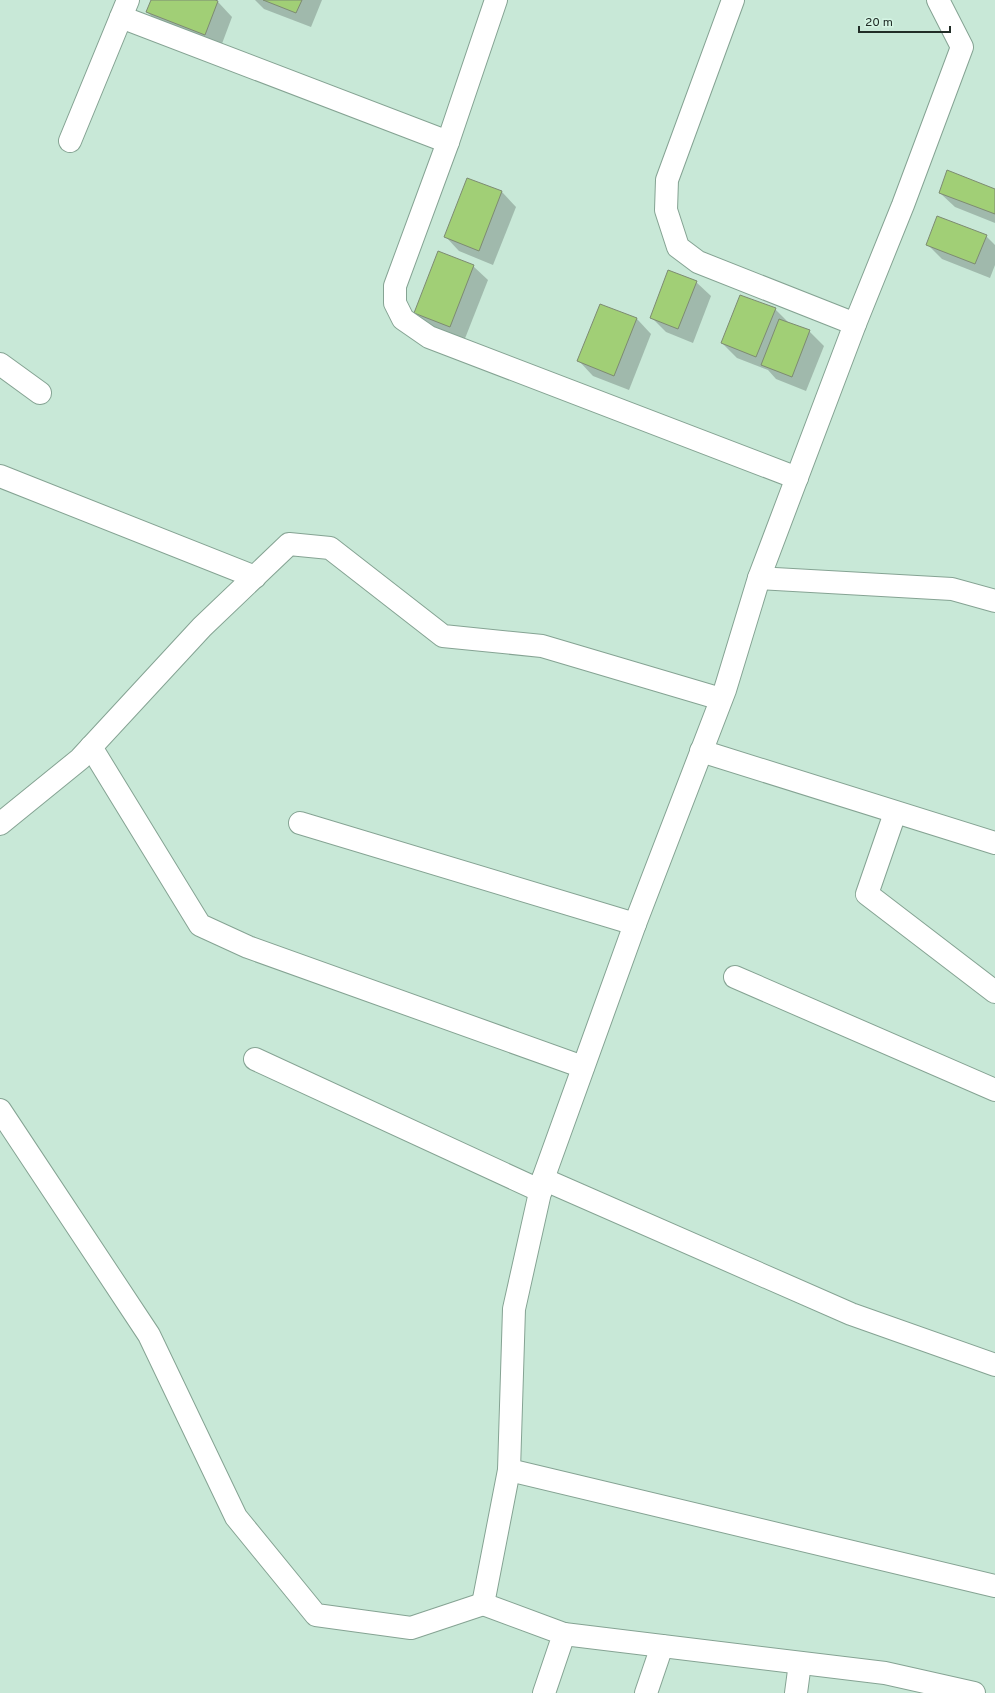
<svg xmlns="http://www.w3.org/2000/svg" width="995" height="1693" viewBox="0 0 995 1693" font-family="Overpass,sans-serif">
<rect width="100%" height="100%" fill="#c8e8d7"/>
<g fill="#0003">
<polygon points="152,0 213,0 218,2 232,17 220,49 162,26 147,12"/>
<polygon points="255,0 322,0 311,27 264,9"/>
<polygon points="995,190 995,223 955,207 940,193"/>
<polygon points="502,192 516,207 493,265 459,251 445,236"/>
<polygon points="986,236 995,245 995,265 990,278 942,259 927,244"/>
<polygon points="473,266 488,280 464,341 430,328 415,313"/>
<polygon points="696,282 711,296 693,343 666,332 651,317"/>
<polygon points="600,305 637,319 651,334 629,390 593,376 579,361"/>
<polygon points="775,309 790,324 809,331 824,346 806,391 776,379 768,370 737,358 722,343"/>
</g>
<g fill="#a1cf76" stroke="#7d8b72">
<polygon points="151,0 215,0 218,1 205,35 146,12"/>
<polygon points="263,0 302,0 296,13"/>
<polygon points="947,170 995,189 995,214 939,193"/>
<polygon points="467,178 502,191 479,251 444,237"/>
<polygon points="937,216 987,235 975,264 926,245"/>
<polygon points="438,251 474,265 450,327 414,313"/>
<polygon points="668,270 697,281 678,329 650,318"/>
<polygon points="740,295 776,308 756,357 721,343"/>
<polygon points="600,304 637,318 614,376 577,361"/>
<polygon points="779,319 810,330 792,377 761,365"/>
</g>
<g fill="none" stroke-linecap="round" stroke-linejoin="round">
<defs>
<g id="street">
<polyline points="496,0 448,142 395,286 395,303 403,319 429,337 797,478"/>
<polyline points="733,0 667,180 666,210 678,247 698,262 855,324"/>
<polyline points="121,17 448,142"/>
<polyline points="70,141 128,0"/>
<polyline points="0,364 40,393"/>
<polyline points="0,476 255,577"/>
<polyline points="759,578 952,589 995,601"/>
<polyline points="91,747 200,925 248,947 583,1067"/>
<polyline points="701,751 995,843"/>
<polyline points="895,813 867,894 995,992"/>
<polyline points="300,823 635,924"/>
<polyline points="0,824 80,759 202,627 289,544 330,548 443,636 542,646 721,699"/>
<polyline points="735,977 995,1090"/>
<polyline points="255,1059 541,1191"/>
<polyline points="0,1110 149,1335 236,1517 316,1615 411,1628 483,1604"/>
<polyline points="543,1179 851,1314 995,1365"/>
<polyline points="509,1470 995,1586"/>
<polyline points="564,1634 885,1673 974,1693"/>
<polyline points="544,1693 564,1634 483,1604 509,1470 514,1309 543,1179 635,924 725,690 759,578 855,324 903,205 962,47 938,0"/>
<polyline points="646,1693 662,1646"/>
<polyline points="796,1693 800,1663"/>
</g>
</defs>
<use href="#street" stroke="#85a393" stroke-width="24"/>
<use href="#street" stroke="#fff" stroke-width="22"/>
</g>
<path d="M859 26v6h91v-6" fill="none" stroke="#212d27" stroke-width="2"/>
<text x="865" y="26" font-size="12" fill="#212d27" stroke="#d5f5e4" stroke-width="3" paint-order="stroke">20 m</text>
</svg>
